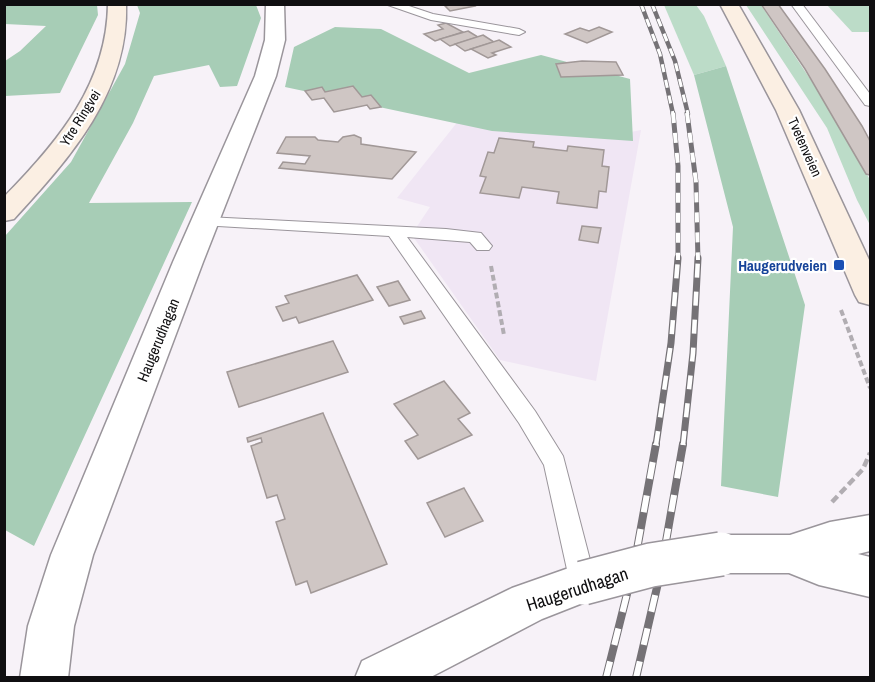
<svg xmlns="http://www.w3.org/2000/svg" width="875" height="682" viewBox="0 0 875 682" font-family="'Archivo Narrow',sans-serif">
<rect width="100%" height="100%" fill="#f7f2f8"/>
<polygon fill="#f0e6f4" points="459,120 626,133 641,130 596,381 500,360 414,238 416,228 430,207 397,198"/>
<g fill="#bcdcc8">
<polygon points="664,5 696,5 704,16 726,66 694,75"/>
<polygon points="746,5 761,5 842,127 870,180 870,225 857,200 827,128"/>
<polygon points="827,5 870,5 870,32 852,32"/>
</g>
<g fill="#a7cdb6">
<polygon points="5,4 97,5 98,15 60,93 5,96 5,61 20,51 46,26 5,24"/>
<polygon points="137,5 256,5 261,18 237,86 220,87 209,65 154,76 133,123 89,203 192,202 34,546 5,530 5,236 71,162 125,64 140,13"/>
<polygon points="335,27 381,29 469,73 541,55 630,79 633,141 492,131 285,87 294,47"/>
<polygon points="726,66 805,305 778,497 721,486 733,227 694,75"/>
</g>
<g fill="#cfc6c4" stroke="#a19897" stroke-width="1.5">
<polygon points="455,4 473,4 475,6 450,11 445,6"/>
<polygon points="761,4 778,4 825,69 862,126 870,141 870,175 866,174 805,69"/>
<polygon points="446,23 463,32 435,41 424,34 443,29 438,25"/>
<polygon points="599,27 612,32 587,43 565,34 580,28 589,31"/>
<polygon points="468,31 478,37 450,46 440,39"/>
<polygon points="483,35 494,42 465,51 455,44"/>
<polygon points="499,40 511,47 492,53 496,55 488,58 471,49"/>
<polygon points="582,61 616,62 623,75 561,77 556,64"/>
<polygon points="353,86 362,97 371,95 381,107 370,109 367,105 334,112 324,98 312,100 305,91 322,87 325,92"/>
<polygon points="354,135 361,138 361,144 416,152 392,179 279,168 283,162 305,164 310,156 277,153 286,137 315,137 318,140 338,142 343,137"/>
<polygon points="499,138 534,142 533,147 567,151 568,146 604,150 602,166 609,167 606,192 599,191 597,208 557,203 559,192 522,187 519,198 480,193 486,177 480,176 488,152 494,153"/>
<polygon points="582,226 601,228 598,243 579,240"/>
<polygon points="357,275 373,300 299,323 296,317 283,321 276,307 289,303 285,296"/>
<polygon points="398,281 410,300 389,306 377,287"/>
<polygon points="421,311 425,318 404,324 400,317"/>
<polygon points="333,341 348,372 239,407 227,372"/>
<polygon points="444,381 470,413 458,419 472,435 418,459 405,441 418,435 394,404"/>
<polygon points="323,413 387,564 311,593 307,581 296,585 276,522 285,519 277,495 267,498 251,446 262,442 261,438 248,442 247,438"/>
<polygon points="464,488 483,521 445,537 427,503"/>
</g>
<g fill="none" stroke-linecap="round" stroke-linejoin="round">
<defs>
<g id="service">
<polygon points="385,4 403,4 433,14 519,29 525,32 519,35 431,20"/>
<polygon points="791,4 802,4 870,94 870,106 865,105"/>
<polygon points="207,217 446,229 481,233 492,246 489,250 477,250 470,242 407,237 535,411 563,456 596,583 592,592 583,595 574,592 570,583 544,465 519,423 389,236 201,225 199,222"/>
</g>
<g id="minor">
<polygon points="266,4 284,4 285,40 276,76 203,262 93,555 74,626 68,678 20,678 28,626 51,555 173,262 255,76 265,40"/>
<polygon points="870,515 870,551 858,554 870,557 870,597 819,585 789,573 721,573 706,568 700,554 706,540 721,535 790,535 830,522"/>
<polygon points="583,563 598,569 605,583 598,597 542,619 429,678 355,678 362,661 512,588"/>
</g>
<g id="secondary">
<path d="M108,4H126C129,92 70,158 14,219L4,221V197C58,142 107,84 108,4Z"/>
<polygon points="720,4 738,4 799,110 870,262 870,305 859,302 855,295 776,110"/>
</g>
</defs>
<use href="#service" stroke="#9a959b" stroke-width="2"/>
<use href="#minor" stroke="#9a959b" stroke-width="3"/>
<use href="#secondary" stroke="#9a959b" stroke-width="3"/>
<g stroke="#b1adb2" stroke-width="4" stroke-dasharray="6 3" stroke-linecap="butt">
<polyline points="491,266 504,335"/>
<polyline points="841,310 870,388"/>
</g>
<polyline stroke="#b1adb2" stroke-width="4.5" stroke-dasharray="8 4" stroke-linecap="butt" points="832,502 863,469 870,453"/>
<use href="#service" fill="#fff" fill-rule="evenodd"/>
<use href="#minor" fill="#fff" fill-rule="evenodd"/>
<use href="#secondary" fill="#fbefe3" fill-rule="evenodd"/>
<defs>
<g id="rail-far3">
<polyline points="641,4 660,54 673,114"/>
<polyline points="652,4 675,61 688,114"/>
</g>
<g id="rail-far2">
<polyline points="673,113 678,166 678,260"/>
<polyline points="687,113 696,182 698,260"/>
</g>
<g id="rail-far1">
<polyline points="656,445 671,343 678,258"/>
<polyline points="683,445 693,353 698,258"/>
</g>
<g id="rail">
<polyline points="606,678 634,566 656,444"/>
<polyline points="636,678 661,570 683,444"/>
</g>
</defs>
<use href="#rail-far3" stroke="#757276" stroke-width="4.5"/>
<use href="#rail-far2" stroke="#757276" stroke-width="5"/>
<use href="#rail-far1" stroke="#757276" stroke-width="7"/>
<use href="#rail" stroke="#757276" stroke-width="8"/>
<use href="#rail-far3" stroke="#fff" stroke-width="3" stroke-dasharray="8" stroke-linecap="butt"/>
<use href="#rail-far2" stroke="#fff" stroke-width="4" stroke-dasharray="10" stroke-linecap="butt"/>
<use href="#rail-far1" stroke="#fff" stroke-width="4.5" stroke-dasharray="14" stroke-linecap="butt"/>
<use href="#rail" stroke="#fff" stroke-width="6" stroke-dasharray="17" stroke-linecap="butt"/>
<defs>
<polyline id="minor-bridge" points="583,583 651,565 721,554"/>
</defs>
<use href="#minor-bridge" stroke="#9a959b" stroke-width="46" stroke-linecap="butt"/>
<use href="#minor-bridge" stroke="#fff" stroke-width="43"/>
</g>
<rect fill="#1a4fb4" stroke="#fff" stroke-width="2" x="833" y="259" width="12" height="12" rx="3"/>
<g text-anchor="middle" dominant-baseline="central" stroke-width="4.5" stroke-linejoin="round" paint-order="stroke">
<g font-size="14" fill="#100f11" stroke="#fff">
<text transform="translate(80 118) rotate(-58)">Ytre Ringvei</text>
<text transform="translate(805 147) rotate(66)">Tvetenveien</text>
</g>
<g font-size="15" font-weight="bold" fill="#164399" stroke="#fff" text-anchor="end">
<text x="827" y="265">Haugerudveien</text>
</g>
<g font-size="15" fill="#100f11" stroke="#fff">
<text transform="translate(158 340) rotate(-68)">Haugerudhagan</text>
</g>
<g font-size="18" fill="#100f11" stroke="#fff">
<text transform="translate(577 589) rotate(-18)">Haugerudhagan</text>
</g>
</g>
<rect width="875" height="682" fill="none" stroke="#100f11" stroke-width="12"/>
</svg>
